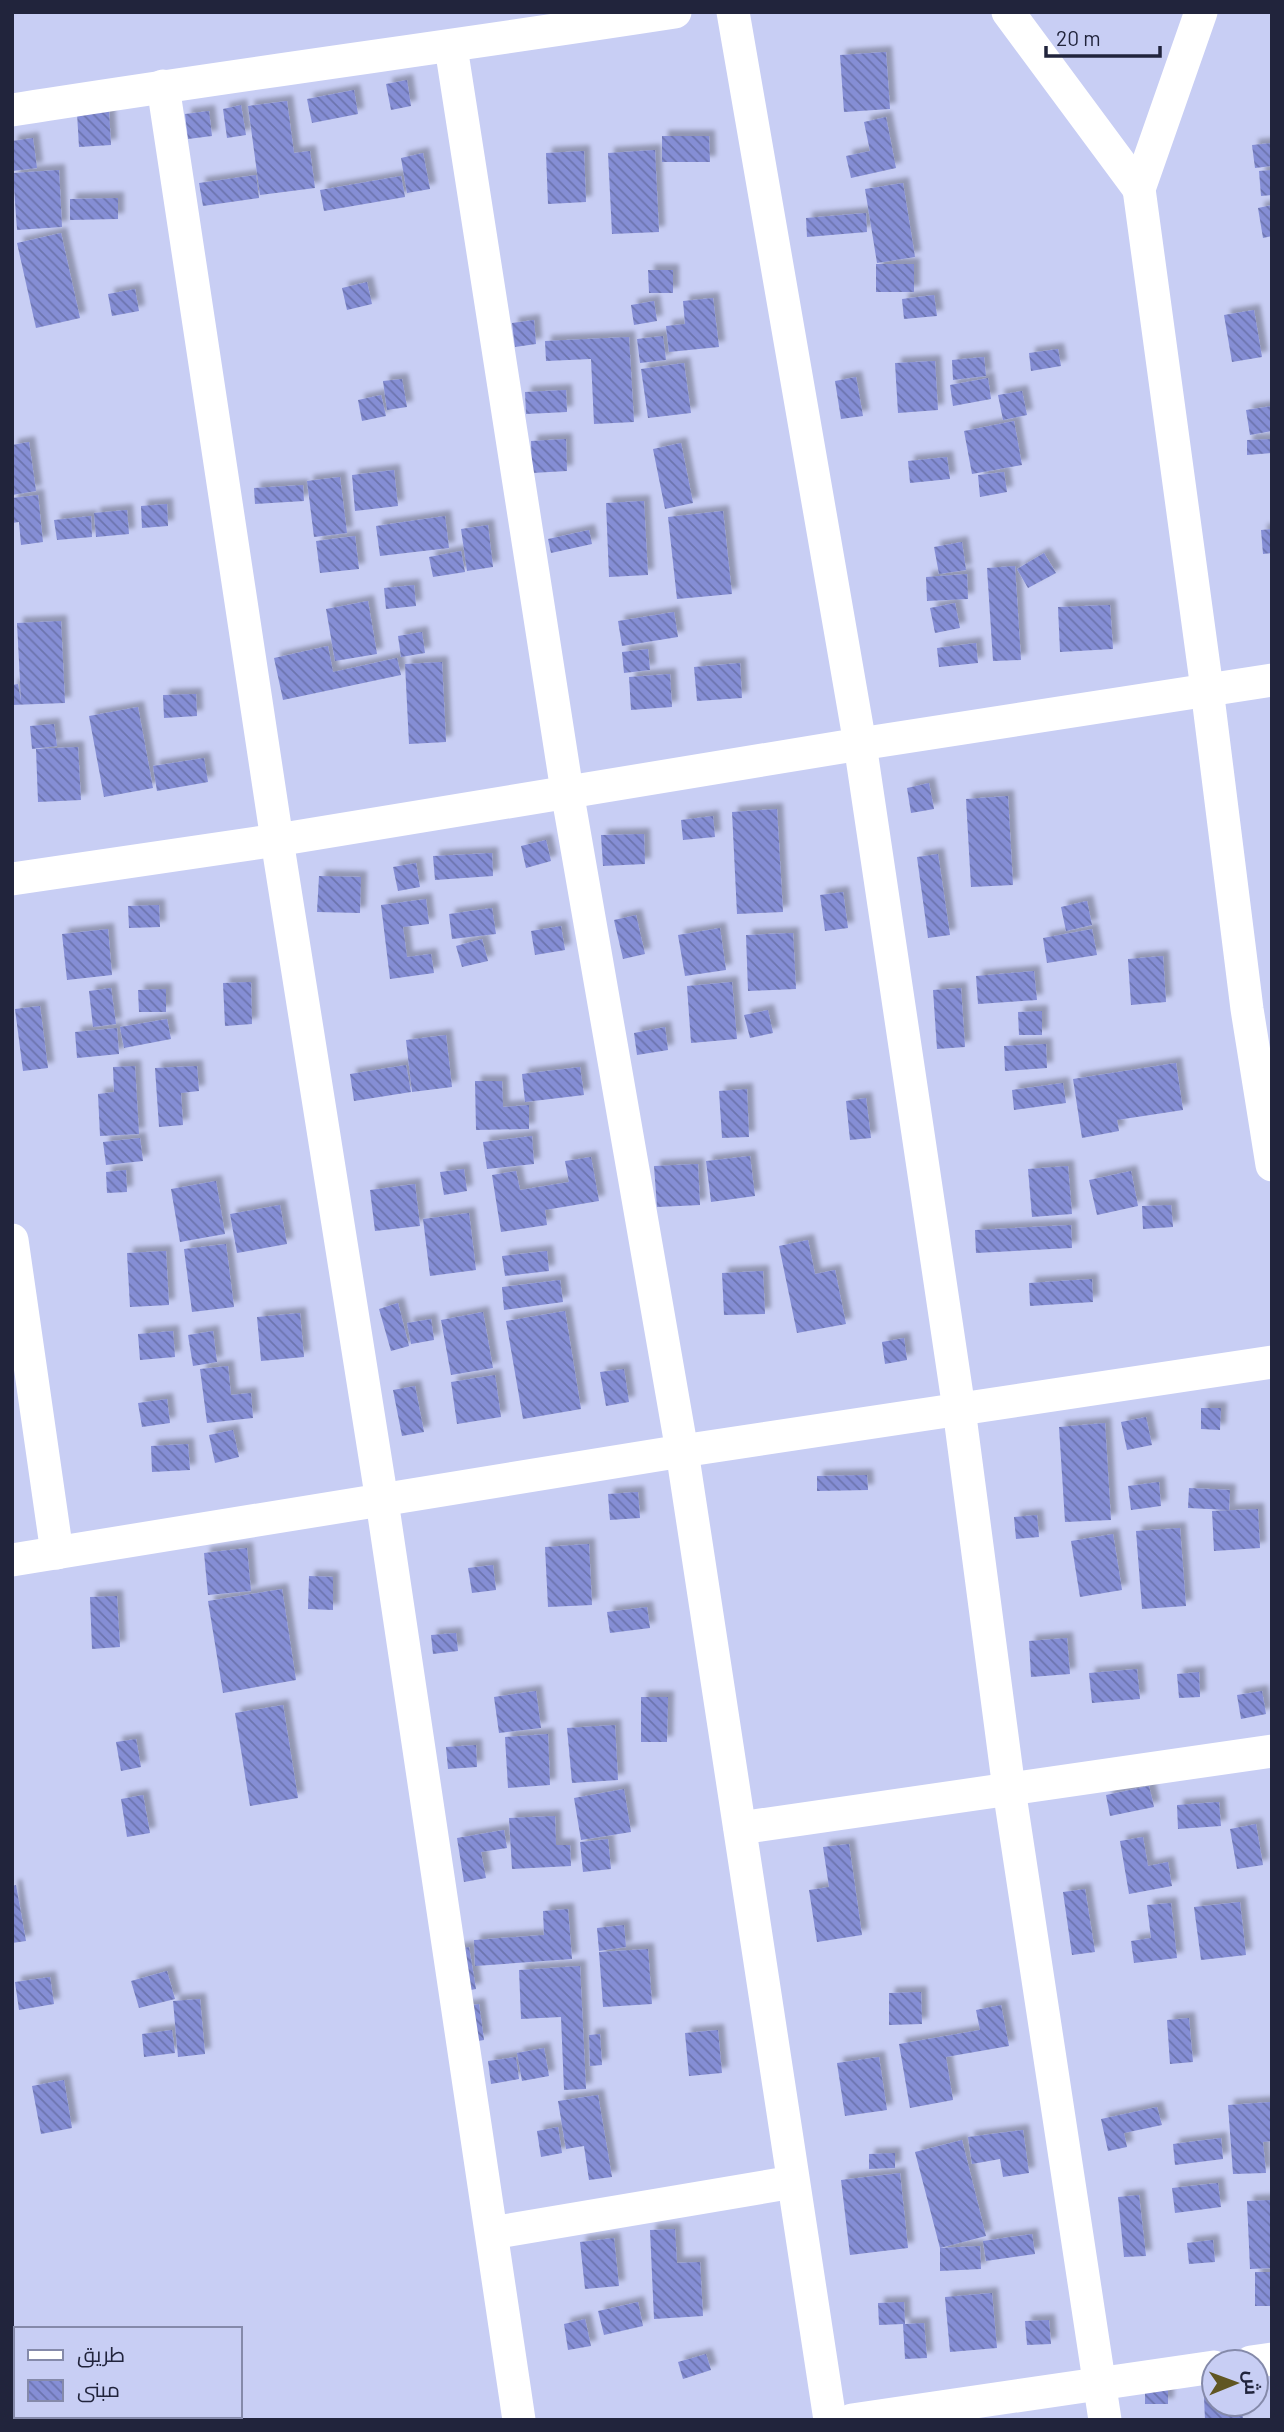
<svg xmlns="http://www.w3.org/2000/svg" width="1284" height="2432" viewBox="0 0 1284 2432" font-family="Barlow,Cairo,sans-serif">
<defs>
<pattern id="building-back-hatch" width="6" height="6" patternUnits="userSpaceOnUse" patternTransform="scale(1.75)"><rect width="6" height="6" fill="#858ed5"/><path d="M-1 5l2 2M0 0l6 6M5-1l2 2" fill="none" stroke="#6c74ae"/></pattern>
<filter id="shadow"><feDropShadow dx="6" dy="-6" stdDeviation="2" flood-color="#0004"/></filter>
</defs>
<rect width="100%" height="100%" fill="#c8cef4"/>
<g fill="url(#building-back-hatch)" filter="url(#shadow)">
<polygon points="886,52 890,109 844,112 840,55"/>
<polygon points="407,80 411,106 391,110 386,84"/>
<polygon points="354,90 358,114 312,123 307,99"/>
<polygon points="287,101 294,153 310,151 315,188 260,195 248,106"/>
<polygon points="241,105 246,135 227,138 223,109"/>
<polygon points="109,110 111,145 79,147 77,113"/>
<polygon points="209,111 212,136 188,139 185,114"/>
<polygon points="886,117 896,168 851,178 846,156 870,151 864,122"/>
<polygon points="662,136 709,136 710,162 662,162"/>
<polygon points="33,138 37,168 12,171 12,141"/>
<polygon points="1272,143 1272,166 1255,168 1252,145"/>
<polygon points="655,150 659,232 612,234 608,153"/>
<polygon points="584,151 586,202 548,204 546,153"/>
<polygon points="423,153 430,189 407,193 401,158"/>
<polygon points="59,170 62,227 17,230 13,173"/>
<polygon points="1272,170 1272,195 1261,196 1259,171"/>
<polygon points="256,175 259,198 203,206 199,183"/>
<polygon points="401,176 405,197 324,211 320,190"/>
<polygon points="903,183 915,257 877,263 865,189"/>
<polygon points="118,198 118,219 70,220 70,199"/>
<polygon points="1272,205 1272,236 1263,238 1258,208"/>
<polygon points="866,213 867,232 807,237 806,218"/>
<polygon points="61,233 80,318 36,328 17,243"/>
<rect x="876" y="264" width="38" height="28"/>
<polygon points="648,270 673,270 673,293 649,293"/>
<polygon points="367,282 372,304 347,310 342,288"/>
<polygon points="135,289 139,311 112,316 108,294"/>
<polygon points="934,295 937,316 904,319 902,299"/>
<polygon points="713,298 719,347 669,352 666,326 685,324 683,301"/>
<polygon points="654,301 657,321 634,325 631,305"/>
<polygon points="1254,310 1262,357 1232,362 1224,315"/>
<polygon points="534,320 536,344 515,347 512,323"/>
<polygon points="663,336 666,360 640,363 637,339"/>
<polygon points="629,337 634,422 594,424 591,359 546,361 545,341"/>
<polygon points="1058,349 1061,366 1031,371 1029,353"/>
<polygon points="984,357 986,376 953,380 952,360"/>
<polygon points="935,361 938,410 898,413 895,363"/>
<polygon points="684,363 691,413 648,418 641,369"/>
<polygon points="856,377 863,416 841,419 835,381"/>
<polygon points="988,378 991,399 953,406 950,385"/>
<polygon points="402,379 407,407 387,410 383,381"/>
<polygon points="566,390 567,412 526,414 525,392"/>
<polygon points="1022,391 1027,415 1003,420 998,395"/>
<polygon points="381,395 386,416 362,421 358,400"/>
<polygon points="1272,406 1272,431 1250,435 1246,410"/>
<polygon points="1014,421 1022,465 972,474 964,431"/>
<polygon points="566,439 567,471 532,473 531,441"/>
<polygon points="1272,439 1272,453 1247,455 1247,440"/>
<polygon points="29,442 36,491 12,495 12,445"/>
<polygon points="681,443 693,503 665,509 653,449"/>
<polygon points="947,457 950,479 910,483 908,461"/>
<polygon points="394,470 398,506 355,511 352,475"/>
<polygon points="1004,472 1007,492 980,497 978,475"/>
<polygon points="340,477 347,533 314,537 307,481"/>
<polygon points="303,485 304,501 255,504 254,488"/>
<polygon points="38,495 43,542 21,545 19,522 12,523 12,498"/>
<polygon points="644,501 648,575 609,577 606,503"/>
<polygon points="167,504 168,526 142,528 141,506"/>
<polygon points="127,510 129,534 96,537 94,513"/>
<polygon points="723,511 732,594 677,599 668,517"/>
<polygon points="91,516 92,537 57,540 54,520"/>
<polygon points="445,516 449,548 380,556 376,526"/>
<polygon points="488,525 493,567 467,571 461,529"/>
<polygon points="1272,529 1272,553 1263,554 1261,530"/>
<polygon points="589,530 592,544 551,553 548,539"/>
<polygon points="355,536 359,569 320,573 316,541"/>
<polygon points="962,542 966,570 939,574 934,547"/>
<polygon points="461,551 465,572 433,577 429,557"/>
<polygon points="1044,553 1056,573 1028,588 1017,569"/>
<polygon points="1015,566 1021,660 993,661 987,568"/>
<polygon points="967,574 968,599 927,601 926,577"/>
<polygon points="414,585 416,606 386,609 384,588"/>
<polygon points="368,601 377,654 335,661 326,609"/>
<polygon points="955,603 960,628 935,633 930,608"/>
<polygon points="1110,605 1113,649 1060,652 1058,607"/>
<polygon points="674,612 678,637 622,646 618,621"/>
<polygon points="61,621 65,703 12,705 12,685 18,684 21,701 17,623"/>
<polygon points="422,632 425,653 401,657 398,636"/>
<polygon points="976,643 978,663 939,667 937,648"/>
<polygon points="328,646 333,672 397,658 401,675 283,700 274,658"/>
<polygon points="648,649 650,670 624,673 622,652"/>
<polygon points="442,662 446,742 409,744 405,664"/>
<polygon points="740,663 742,698 697,701 694,667"/>
<polygon points="670,674 672,707 631,710 629,677"/>
<polygon points="196,694 197,716 164,718 163,695"/>
<polygon points="138,707 153,788 104,797 89,716"/>
<polygon points="54,724 57,746 32,749 30,726"/>
<polygon points="78,747 81,800 38,802 36,749"/>
<polygon points="204,758 208,782 157,791 153,766"/>
<polygon points="929,783 934,809 911,813 907,788"/>
<polygon points="1008,796 1013,885 971,887 966,799"/>
<polygon points="777,809 783,912 737,914 732,812"/>
<polygon points="713,816 715,837 683,840 681,820"/>
<polygon points="644,834 645,864 603,866 601,835"/>
<polygon points="546,840 551,861 526,868 521,846"/>
<polygon points="492,853 493,876 435,880 433,856"/>
<polygon points="938,854 950,935 928,938 917,857"/>
<polygon points="416,863 420,887 398,891 393,867"/>
<polygon points="319,876 361,877 360,913 317,912"/>
<polygon points="843,892 848,928 825,931 820,895"/>
<polygon points="426,899 429,924 403,927 407,957 431,954 434,973 390,979 381,905"/>
<polygon points="1087,901 1092,925 1066,931 1061,907"/>
<polygon points="159,905 160,927 129,928 128,906"/>
<polygon points="492,908 496,934 452,939 449,914"/>
<polygon points="636,915 645,954 623,959 614,920"/>
<polygon points="561,926 565,950 535,955 531,931"/>
<polygon points="720,928 726,970 685,976 678,935"/>
<polygon points="108,929 112,975 67,980 62,934"/>
<polygon points="1092,929 1097,955 1047,963 1043,938"/>
<polygon points="793,933 796,989 748,991 746,935"/>
<polygon points="482,939 488,961 462,967 456,946"/>
<polygon points="1163,956 1166,1002 1131,1005 1128,959"/>
<polygon points="1034,971 1037,1000 978,1004 976,976"/>
<polygon points="251,982 252,1024 225,1026 223,983"/>
<polygon points="732,982 737,1039 691,1043 687,986"/>
<polygon points="111,988 116,1024 93,1027 89,991"/>
<polygon points="961,988 965,1047 937,1049 933,990"/>
<polygon points="166,989 166,1012 139,1012 138,990"/>
<polygon points="40,1006 48,1068 23,1071 15,1009"/>
<polygon points="768,1010 773,1033 750,1038 744,1015"/>
<polygon points="1042,1011 1042,1035 1019,1035 1018,1012"/>
<polygon points="167,1019 171,1039 124,1048 120,1027"/>
<polygon points="665,1027 668,1050 637,1055 634,1033"/>
<polygon points="117,1028 119,1054 77,1058 75,1032"/>
<polygon points="446,1035 452,1087 412,1092 406,1040"/>
<polygon points="1046,1044 1047,1068 1005,1071 1004,1046"/>
<polygon points="1176,1063 1183,1110 1117,1120 1119,1131 1082,1138 1073,1079"/>
<polygon points="406,1065 411,1092 354,1101 350,1074"/>
<polygon points="135,1066 139,1134 100,1136 98,1094 114,1092 113,1067"/>
<polygon points="197,1066 199,1091 181,1093 183,1125 159,1127 155,1068"/>
<polygon points="580,1067 584,1095 525,1102 522,1074"/>
<polygon points="475,1081 502,1081 503,1107 529,1105 529,1129 476,1130"/>
<polygon points="1063,1083 1066,1103 1014,1110 1012,1090"/>
<polygon points="747,1089 749,1137 722,1138 719,1091"/>
<polygon points="866,1098 871,1138 850,1140 846,1101"/>
<polygon points="532,1136 534,1164 487,1169 483,1142"/>
<polygon points="140,1138 143,1161 106,1165 103,1142"/>
<polygon points="750,1156 755,1196 711,1202 706,1161"/>
<polygon points="591,1157 599,1201 545,1210 547,1225 501,1232 492,1175 516,1171 520,1190 569,1182 565,1161"/>
<polygon points="698,1164 700,1205 657,1207 654,1166"/>
<polygon points="1068,1166 1072,1214 1032,1217 1028,1169"/>
<polygon points="464,1169 467,1191 444,1195 440,1172"/>
<polygon points="126,1170 127,1192 107,1193 106,1172"/>
<polygon points="1131,1171 1138,1206 1097,1215 1089,1180"/>
<polygon points="216,1181 225,1234 180,1242 171,1189"/>
<polygon points="415,1184 420,1226 375,1231 370,1190"/>
<polygon points="280,1205 287,1244 237,1253 230,1214"/>
<polygon points="1171,1205 1173,1227 1143,1229 1142,1206"/>
<polygon points="469,1213 476,1270 430,1276 423,1219"/>
<polygon points="1071,1225 1072,1248 976,1253 975,1230"/>
<polygon points="808,1240 815,1274 835,1270 846,1324 797,1333 779,1246"/>
<polygon points="226,1244 234,1307 192,1312 184,1249"/>
<polygon points="166,1251 169,1305 130,1307 127,1253"/>
<polygon points="547,1251 549,1271 505,1276 502,1256"/>
<polygon points="763,1271 765,1314 724,1315 722,1273"/>
<polygon points="1092,1279 1093,1302 1030,1306 1029,1283"/>
<polygon points="560,1280 563,1302 504,1310 502,1287"/>
<polygon points="398,1303 409,1346 391,1351 379,1309"/>
<polygon points="565,1311 581,1409 523,1419 506,1321"/>
<polygon points="483,1312 493,1368 451,1375 441,1320"/>
<polygon points="300,1313 304,1357 261,1361 257,1317"/>
<polygon points="431,1319 434,1340 411,1344 407,1323"/>
<polygon points="173,1331 175,1357 140,1360 138,1334"/>
<polygon points="213,1331 217,1362 193,1366 188,1335"/>
<polygon points="904,1338 907,1360 885,1364 882,1342"/>
<polygon points="228,1366 231,1395 251,1393 253,1418 207,1423 200,1369"/>
<polygon points="624,1369 629,1402 606,1406 600,1372"/>
<polygon points="495,1375 501,1417 457,1424 451,1382"/>
<polygon points="415,1386 424,1432 402,1436 393,1390"/>
<polygon points="167,1399 170,1423 142,1427 138,1403"/>
<polygon points="1201,1408 1221,1408 1220,1430 1201,1429"/>
<polygon points="1146,1417 1152,1445 1127,1450 1121,1422"/>
<polygon points="1105,1423 1111,1520 1065,1522 1059,1427"/>
<polygon points="233,1430 239,1457 215,1463 209,1435"/>
<polygon points="188,1444 190,1470 152,1472 151,1446"/>
<polygon points="867,1475 868,1490 817,1491 817,1476"/>
<polygon points="1159,1482 1161,1506 1131,1510 1128,1486"/>
<polygon points="1189,1488 1230,1490 1229,1510 1188,1508"/>
<polygon points="638,1492 640,1518 610,1520 608,1494"/>
<polygon points="1258,1509 1260,1548 1214,1551 1212,1511"/>
<polygon points="1037,1515 1039,1537 1016,1539 1014,1517"/>
<polygon points="1180,1528 1186,1606 1142,1609 1136,1531"/>
<polygon points="1113,1534 1122,1590 1080,1597 1071,1541"/>
<polygon points="589,1544 592,1605 548,1607 545,1547"/>
<polygon points="247,1548 251,1591 208,1595 204,1553"/>
<polygon points="493,1565 496,1590 472,1593 468,1568"/>
<polygon points="309,1576 333,1577 333,1610 308,1609"/>
<polygon points="282,1589 296,1680 223,1693 208,1601"/>
<polygon points="117,1596 120,1647 92,1649 90,1597"/>
<polygon points="647,1607 650,1628 610,1633 607,1612"/>
<polygon points="456,1633 458,1651 433,1654 431,1635"/>
<polygon points="1067,1638 1070,1674 1031,1677 1029,1641"/>
<polygon points="1137,1669 1140,1699 1092,1703 1089,1673"/>
<polygon points="1199,1672 1200,1697 1179,1698 1177,1674"/>
<polygon points="536,1691 541,1728 499,1733 494,1697"/>
<polygon points="1262,1691 1266,1714 1241,1719 1237,1695"/>
<polygon points="641,1697 668,1697 667,1742 641,1742"/>
<polygon points="283,1705 298,1798 250,1806 235,1713"/>
<polygon points="615,1725 618,1780 572,1783 567,1728"/>
<polygon points="548,1734 550,1785 508,1788 505,1737"/>
<polygon points="136,1739 141,1767 121,1771 116,1742"/>
<polygon points="476,1745 477,1767 448,1769 446,1747"/>
<polygon points="1149,1786 1154,1807 1110,1816 1106,1795"/>
<polygon points="624,1789 631,1832 581,1840 574,1798"/>
<polygon points="143,1795 150,1833 127,1837 121,1799"/>
<polygon points="1219,1802 1221,1826 1178,1829 1177,1805"/>
<polygon points="555,1816 556,1845 570,1845 571,1866 512,1869 509,1818"/>
<polygon points="1256,1824 1263,1865 1237,1869 1230,1829"/>
<polygon points="504,1830 507,1848 481,1852 486,1878 464,1882 457,1838"/>
<polygon points="1143,1837 1148,1866 1168,1862 1172,1886 1129,1894 1120,1841"/>
<polygon points="608,1839 611,1869 583,1872 580,1842"/>
<polygon points="849,1844 862,1935 817,1942 809,1890 829,1887 823,1847"/>
<polygon points="16,1885 26,1941 12,1943 12,1886"/>
<polygon points="1085,1889 1095,1952 1072,1955 1063,1892"/>
<polygon points="1240,1902 1246,1955 1201,1960 1194,1907"/>
<polygon points="1171,1903 1177,1958 1134,1963 1131,1941 1151,1938 1147,1905"/>
<polygon points="568,1909 572,1959 475,1966 474,1940 544,1935 543,1911"/>
<polygon points="624,1925 626,1947 599,1951 597,1928"/>
<polygon points="469,1947 476,1989 454,1993 446,1951"/>
<polygon points="648,1949 652,2004 603,2007 599,1952"/>
<polygon points="580,1966 586,2089 564,2090 561,2017 521,2019 519,1970"/>
<polygon points="167,1971 175,1999 139,2008 131,1981"/>
<polygon points="50,1977 54,2004 19,2010 15,1982"/>
<polygon points="921,1992 922,2024 889,2025 889,1993"/>
<polygon points="200,1999 205,2054 178,2057 173,2001"/>
<polygon points="479,2004 484,2040 460,2044 455,2008"/>
<polygon points="1001,2005 1009,2046 946,2057 953,2100 910,2108 899,2044 980,2030 976,2010"/>
<polygon points="1189,2018 1193,2062 1170,2064 1167,2020"/>
<polygon points="172,2030 175,2053 144,2057 142,2034"/>
<polygon points="718,2030 722,2073 689,2076 685,2033"/>
<polygon points="600,2034 602,2065 590,2066 589,2035"/>
<polygon points="544,2048 549,2076 522,2081 517,2053"/>
<polygon points="516,2057 519,2079 491,2084 488,2061"/>
<polygon points="879,2057 887,2110 845,2116 837,2063"/>
<polygon points="64,2080 72,2128 41,2134 32,2086"/>
<polygon points="598,2095 612,2177 589,2180 584,2146 566,2149 558,2101"/>
<polygon points="1272,2102 1272,2141 1263,2142 1266,2173 1233,2174 1228,2105"/>
<polygon points="1157,2107 1162,2125 1124,2133 1127,2147 1108,2151 1101,2119"/>
<polygon points="558,2127 562,2153 541,2157 537,2131"/>
<polygon points="1023,2130 1029,2173 1003,2177 1000,2159 972,2164 968,2137"/>
<polygon points="1221,2138 1223,2159 1175,2165 1173,2144"/>
<polygon points="962,2140 986,2236 940,2248 980,2246 981,2269 940,2271 940,2248 915,2152"/>
<polygon points="895,2153 895,2168 869,2169 869,2154"/>
<polygon points="900,2173 908,2248 850,2255 841,2180"/>
<polygon points="1218,2183 1221,2207 1175,2213 1172,2188"/>
<polygon points="1139,2195 1146,2256 1124,2257 1118,2197"/>
<polygon points="1272,2200 1272,2268 1250,2269 1247,2201"/>
<polygon points="675,2229 677,2263 700,2262 703,2316 654,2319 650,2230"/>
<polygon points="1032,2234 1035,2254 986,2261 983,2241"/>
<polygon points="614,2238 619,2286 585,2289 580,2242"/>
<polygon points="1213,2240 1215,2262 1189,2264 1187,2243"/>
<rect x="1255" y="2272" width="17" height="34"/>
<polygon points="992,2293 997,2348 950,2352 945,2297"/>
<polygon points="638,2302 643,2326 604,2335 598,2311"/>
<polygon points="904,2302 905,2324 924,2323 927,2358 905,2359 903,2324 879,2325 878,2303"/>
<polygon points="585,2319 591,2346 568,2350 564,2324"/>
<polygon points="1049,2320 1051,2344 1027,2345 1025,2321"/>
<polygon points="706,2354 711,2370 683,2379 678,2362"/>
<polygon points="1214,2374 1214,2404 1242,2404 1243,2420 1205,2420 1203,2375"/>
<rect x="1145" y="2383" width="23" height="21"/>
</g>
<g fill="none" stroke-linecap="round" stroke-linejoin="round">
<g stroke="#fff" stroke-width="33">
<polyline points="733,12 860,744 959,1409 1009,1789 1105,2420"/>
<polyline points="1008,12 1139,189"/>
<polyline points="1201,12 1139,189 1207,689 1247,1009 1272,1165"/>
<polyline points="451,47 567,791 682,1451 830,2420"/>
<polyline points="163,86 277,840 382,1501 519,2420"/>
<path d="M12,110C233,75 454,46 675,12"/>
<polyline points="12,879 277,840 860,744 1272,680"/>
<polyline points="12,1240 57,1553"/>
<polyline points="12,1560 682,1451 1272,1362"/>
<polyline points="740,1828 1272,1751"/>
<polyline points="492,2233 793,2182"/>
<polyline points="1251,2362 1272,2359"/>
<polyline points="852,2420 1214,2367"/>
</g>
</g>
<rect width="1284" height="2432" fill="none" stroke="#21243c" stroke-width="28"/>
<rect x="14" y="2327" width="228" height="91" fill="#c8cef4" stroke="#858aaa" stroke-width="2"/>
<rect x="28" y="2350" width="35" height="10" fill="#ffffff" stroke="#858aaa" stroke-width="2"/>
<text x="77" y="2362" font-size="21" fill="#21243c">طريق</text>
<rect x="28" y="2380" width="35" height="21" fill="url(#building-back-hatch)" stroke="#858aaa" stroke-width="2"/>
<text x="77" y="2397" font-size="21" fill="#21243c">مبنى</text>
<g transform="translate(1235 2383) rotate(89)"><circle r="33" fill="#c8cef4" stroke="#858aaa" stroke-width="2"/>
<path d="M0-5L12 26L0 18L-12 26Z" fill="#605622"/>
<text y="-10" font-size="19" font-weight="bold" text-anchor="middle" fill="#21243c">ش</text>
</g>
<path d="M1046 46v10h114v-10" fill="none" stroke="#21243c" stroke-width="3.5"/>
<text x="1056" y="46" font-size="21" fill="#21243c" stroke="#c8cef4" stroke-width="5" paint-order="stroke">20 m</text>
</svg>
